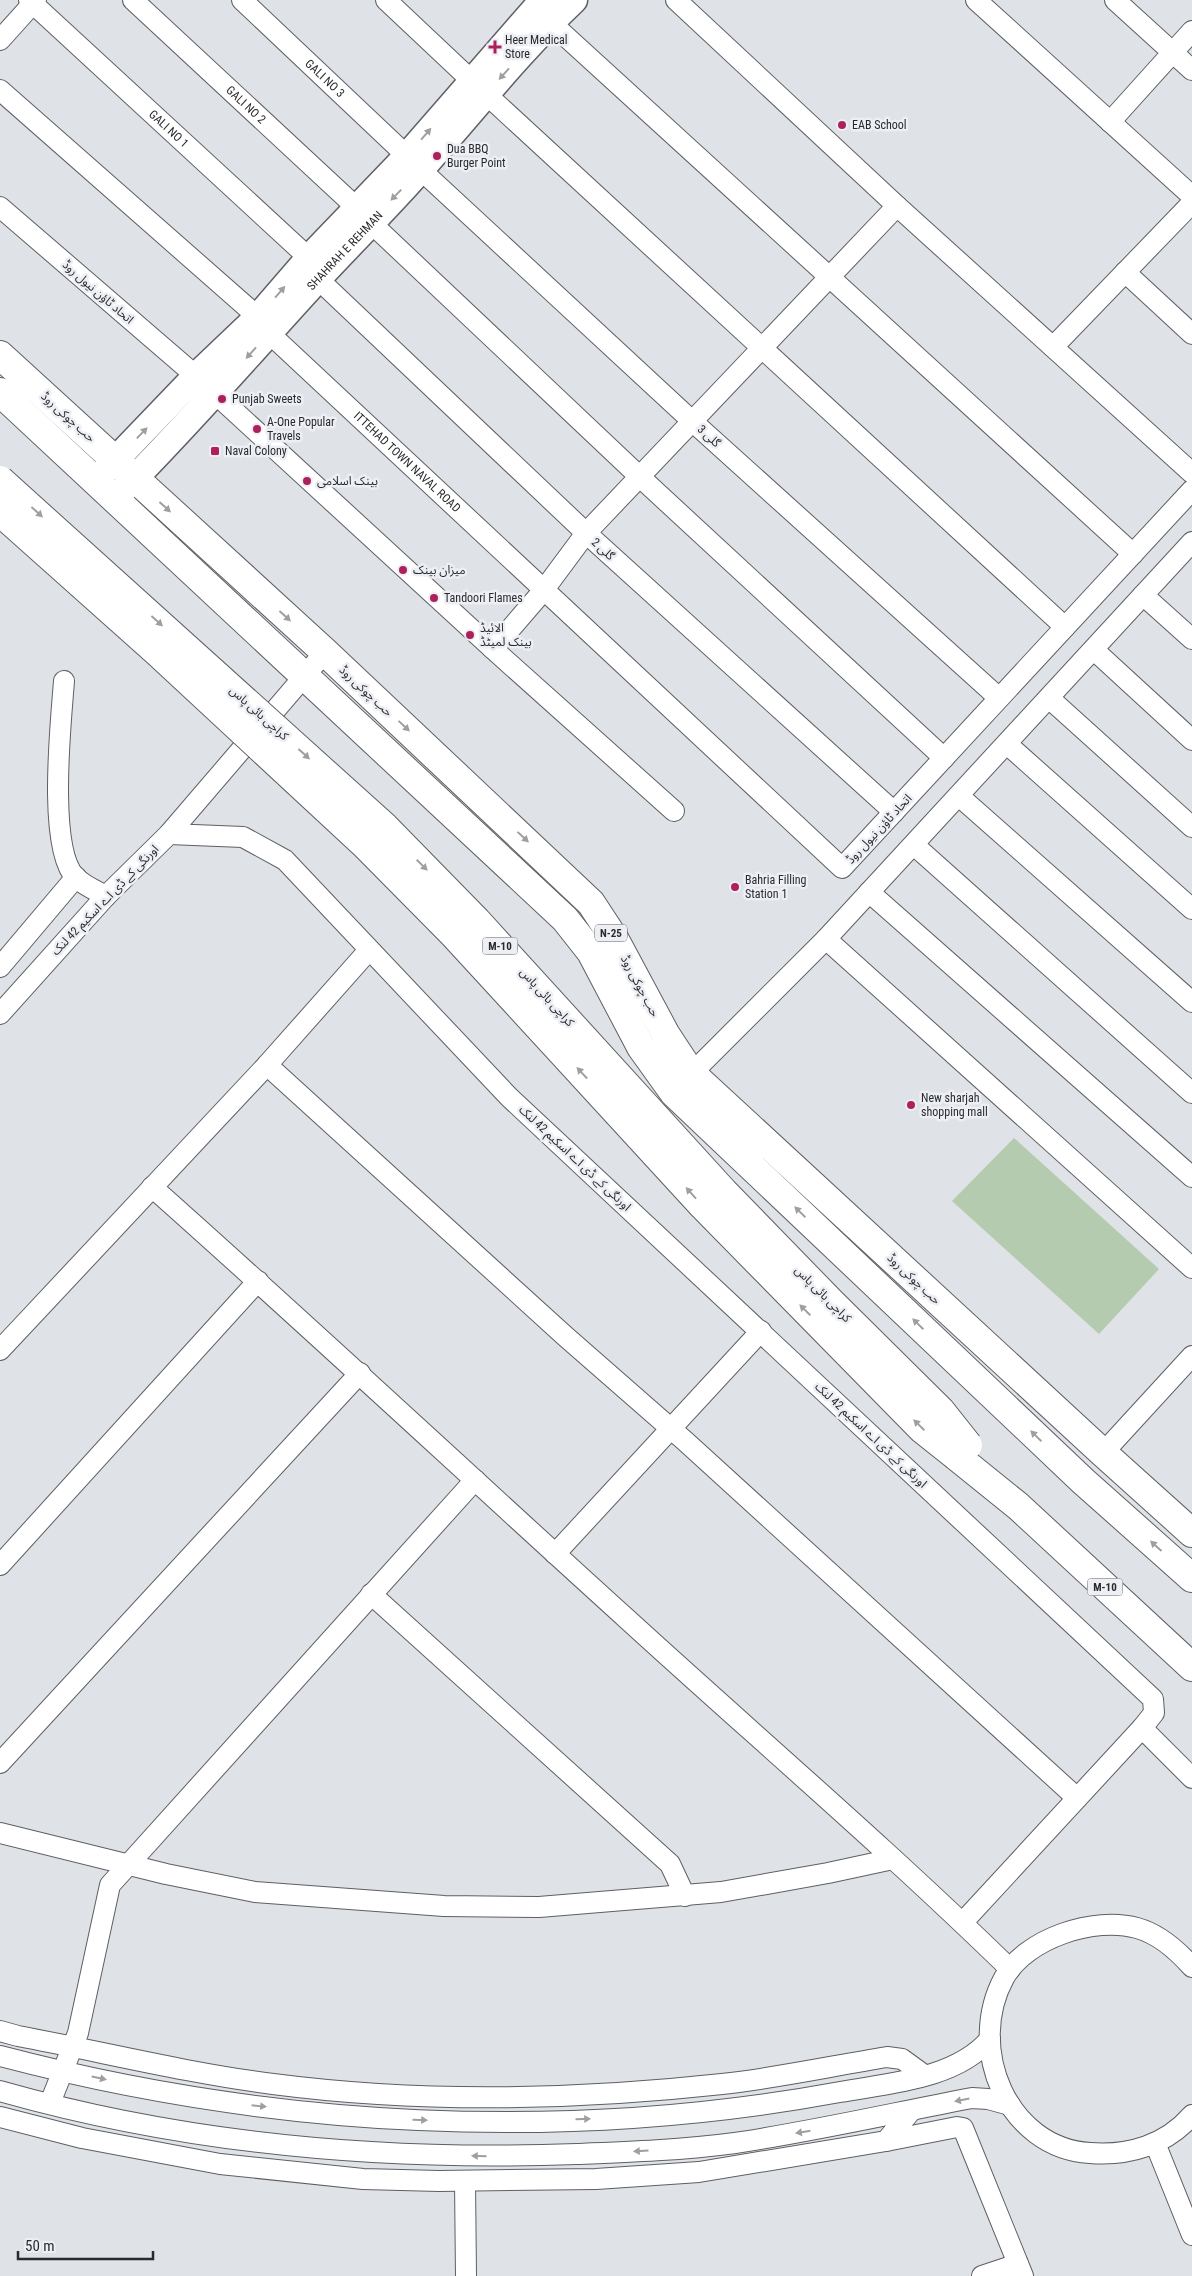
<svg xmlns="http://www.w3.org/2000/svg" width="1192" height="2276" viewBox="0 0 1192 2276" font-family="'Roboto Condensed','Noto Sans Arabic',sans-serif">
<rect width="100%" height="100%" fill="#dfe2e7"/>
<polygon fill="#b4cbaf" points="1014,1138 1159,1269 1099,1334 952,1201"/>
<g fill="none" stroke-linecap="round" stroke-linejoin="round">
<defs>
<g id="minor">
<path id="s1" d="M29,0L309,258"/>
<path id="s2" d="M133,0L357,208"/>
<path id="s3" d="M242,0L407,156"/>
<polyline points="386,0 472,81"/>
<polyline points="676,0 897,206 1192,473"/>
<polyline points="976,0 1192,196"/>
<polyline points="1115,0 1192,70"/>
<polyline points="550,22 1133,554"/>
<polyline points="0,40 36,0"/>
<polyline points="0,90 258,317"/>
<polyline points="486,94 1065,627"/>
<polyline points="1110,122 1192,31"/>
<polyline points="421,170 692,421 999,698"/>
<polyline points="0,207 196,376 493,649 674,811"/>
<polyline points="370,222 640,477 944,758"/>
<polyline points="1125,272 1192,334"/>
<polyline points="318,279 586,533 894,812"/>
<path id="s4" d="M269,333L842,868L1192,490"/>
<polyline points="1053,347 1192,203"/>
<polyline points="1143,595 1192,639"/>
<polyline points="493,649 543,591 586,533 897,206"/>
<polyline points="1094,650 1192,740"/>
<path d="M64,681C61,721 47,850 76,878C84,885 96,891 106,896"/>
<polyline points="1049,698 1192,827"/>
<polyline points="1007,744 1192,909"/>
<polyline points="959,796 1192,1002"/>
<polyline points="169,834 325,652"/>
<polyline points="914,845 1192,1093"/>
<polyline points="869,892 1192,1177"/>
<polyline points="826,939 1192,1268"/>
<polyline points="0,967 76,877"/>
<polyline points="0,1014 106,896 169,834 243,837 285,860 509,1097 1153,1699 1154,1713 1142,1728 963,1922"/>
<polyline points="267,1065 565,1336 685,1441 1077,1798"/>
<polyline points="683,1082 826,939 1192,542"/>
<path d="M152,1187C312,1329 468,1475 627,1619C755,1736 886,1848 1010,1969"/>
<polyline points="0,1350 267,1065 369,950"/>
<polyline points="1103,1453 1192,1356"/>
<polyline points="555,1554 761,1331"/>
<polyline points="0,1565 258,1281"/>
<polyline points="371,1594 670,1864 685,1896"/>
<polyline points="1142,1728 1192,1778"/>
<polyline points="0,1763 360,1373"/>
<polyline points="0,1833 166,1874 255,1892 444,1906 539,1907 721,1892 828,1873 893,1859"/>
<path d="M1192,1967C1177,1950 1159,1934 1137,1928C1095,1916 1026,1938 1004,1978C966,2048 1007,2148 1090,2153C1129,2156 1166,2145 1192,2115"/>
<path d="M0,2031L18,2036C103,2052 187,2073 273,2084C419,2103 576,2100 722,2084C777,2078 832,2066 887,2057L902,2059L924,2075"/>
<path d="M0,2056C273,2128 563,2143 840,2092C890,2083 956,2079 990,2039"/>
<path d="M0,2091C187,2144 384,2161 577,2154C629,2152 683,2150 735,2143C815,2131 893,2113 972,2098L988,2099L1010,2105"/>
<polyline points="50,2103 78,2033 110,1885 475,1480"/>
<polyline points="0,2117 82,2138 220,2164 363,2179 439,2181 596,2179 699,2172 886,2141 911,2111"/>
<polyline points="886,2141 957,2127 963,2128 1023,2276"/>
<polyline points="1155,2143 1192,2235"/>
<polyline points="465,2181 466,2276"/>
<polyline points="982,2276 1018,2264"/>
</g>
<g id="major">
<polyline points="100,476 196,376 258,317 309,258 407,156 543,0"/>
<path id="s5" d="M119,494C187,426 251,352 316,281C351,243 388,207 422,168C472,112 519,52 574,0"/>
</g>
<g id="highway">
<polyline points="0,355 325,652 591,903 614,938 666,1035 691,1073 1103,1453 1192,1533"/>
<polyline points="0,392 565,919 591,952 641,1047 674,1093 1083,1481 1192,1578"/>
<polyline points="956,1456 1018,1506 1192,1667"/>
</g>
</defs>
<use href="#minor" stroke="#5d5f63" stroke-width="22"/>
<use href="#major" stroke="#5d5f63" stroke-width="29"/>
<use href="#highway" stroke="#5d5f63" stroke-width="30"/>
<use href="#minor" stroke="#fff" stroke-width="20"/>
<use href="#major" stroke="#fff" stroke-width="26"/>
<use href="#highway" stroke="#fff" stroke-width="28"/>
<defs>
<g id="highway-bridge">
<polyline points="0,480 385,827 477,921 724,1192 830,1301 941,1411 968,1445"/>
<polyline points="0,512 156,651 364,844 455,936 703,1206 922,1429 956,1456"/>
</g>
</defs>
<use href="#highway-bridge" stroke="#5d5f63" stroke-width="30" stroke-linecap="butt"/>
<use href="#highway-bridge" stroke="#fff" stroke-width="28"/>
</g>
<defs><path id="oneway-solid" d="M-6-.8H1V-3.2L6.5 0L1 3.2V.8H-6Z" transform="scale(1.25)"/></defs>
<g fill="#9f9fa0">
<use href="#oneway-solid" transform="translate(504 74) rotate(132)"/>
<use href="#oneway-solid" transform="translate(426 134) rotate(-49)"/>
<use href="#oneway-solid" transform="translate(396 195) rotate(134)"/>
<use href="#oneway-solid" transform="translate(280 292) rotate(-49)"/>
<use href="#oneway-solid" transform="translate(251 353) rotate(132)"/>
<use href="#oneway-solid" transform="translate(142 433) rotate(-46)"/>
<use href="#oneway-solid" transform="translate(165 507) rotate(42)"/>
<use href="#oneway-solid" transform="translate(37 512) rotate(42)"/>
<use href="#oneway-solid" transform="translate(285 616) rotate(42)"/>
<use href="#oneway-solid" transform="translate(157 621) rotate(42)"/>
<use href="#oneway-solid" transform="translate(404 726) rotate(43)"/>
<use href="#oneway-solid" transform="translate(304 754) rotate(42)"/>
<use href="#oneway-solid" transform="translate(523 837) rotate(43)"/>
<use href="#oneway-solid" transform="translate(422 865) rotate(45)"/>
<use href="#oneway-solid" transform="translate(582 1073) rotate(-133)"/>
<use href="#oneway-solid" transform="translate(691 1193) rotate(-132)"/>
<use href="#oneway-solid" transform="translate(800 1212) rotate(-136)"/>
<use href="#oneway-solid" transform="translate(805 1310) rotate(-135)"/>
<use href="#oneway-solid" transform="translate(918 1324) rotate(-136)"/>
<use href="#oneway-solid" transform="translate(919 1425) rotate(-136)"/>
<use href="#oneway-solid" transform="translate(1036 1436) rotate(-136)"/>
<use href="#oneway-solid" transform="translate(1156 1546) rotate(-138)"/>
<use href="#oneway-solid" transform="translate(99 2078) rotate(12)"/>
<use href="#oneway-solid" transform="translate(962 2100) rotate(169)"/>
<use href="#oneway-solid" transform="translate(259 2106) rotate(6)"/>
<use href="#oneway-solid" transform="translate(583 2119) rotate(-2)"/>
<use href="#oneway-solid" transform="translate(420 2120) rotate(2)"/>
<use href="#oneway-solid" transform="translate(803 2132) rotate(171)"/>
<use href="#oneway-solid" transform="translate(641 2151) rotate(176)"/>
<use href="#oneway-solid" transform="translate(479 2156) rotate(-179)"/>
</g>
<g fill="#ae205b" stroke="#edeff5" stroke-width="2">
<path d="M492.5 39.5h5v5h5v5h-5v5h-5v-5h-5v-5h5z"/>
<circle cx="842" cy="125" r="5"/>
<circle cx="437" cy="156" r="5"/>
<circle cx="222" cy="399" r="5"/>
<circle cx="257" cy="429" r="5"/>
<rect x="210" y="446" width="10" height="10" rx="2.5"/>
<circle cx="307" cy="481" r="5"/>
<circle cx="403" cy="570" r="5"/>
<circle cx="434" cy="598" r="5"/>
<circle cx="470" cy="635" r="5"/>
<circle cx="735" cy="887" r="5"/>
<circle cx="911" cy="1105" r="5"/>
</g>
<g text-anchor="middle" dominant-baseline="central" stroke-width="5" stroke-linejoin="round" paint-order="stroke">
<g fill="#edeff5" stroke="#646568" stroke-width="1">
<rect x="595" y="924.5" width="32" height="17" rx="4"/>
<rect x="482.5" y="937.5" width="35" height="17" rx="4"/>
<rect x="1087.5" y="1578.5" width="35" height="17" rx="4"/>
</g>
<g font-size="11" font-weight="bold" fill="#292a2c">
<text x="611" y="933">N-25</text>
<text x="500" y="946">M-10</text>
<text x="1105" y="1587">M-10</text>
</g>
<g font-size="12" fill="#292a2c" stroke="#edeff5" text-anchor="start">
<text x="505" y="40">Heer Medical<tspan x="505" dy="14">Store</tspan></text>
<text x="852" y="125">EAB School</text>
<text x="447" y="149">Dua BBQ<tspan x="447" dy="14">Burger Point</tspan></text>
<text x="232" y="399">Punjab Sweets</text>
<text x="267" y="422">A-One Popular<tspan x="267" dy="14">Travels</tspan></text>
<text x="225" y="451">Naval Colony</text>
<text x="317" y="481">بینک اسلامی</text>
<text x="413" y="570">میزان بینک</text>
<text x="444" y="598">Tandoori Flames</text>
<text x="480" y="628">الائیڈ<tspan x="480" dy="14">بینک لمیٹڈ</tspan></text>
<text x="745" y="880">Bahria Filling<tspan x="745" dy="14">Station 1</tspan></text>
<text x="921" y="1098">New sharjah<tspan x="921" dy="14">shopping mall</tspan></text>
</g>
<g font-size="12" fill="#292a2c" stroke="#edeff5">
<text stroke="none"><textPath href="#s3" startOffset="114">GALI NO 3</textPath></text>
<text stroke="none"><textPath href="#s2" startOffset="154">GALI NO 2</textPath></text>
<text stroke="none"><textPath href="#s1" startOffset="190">GALI NO 1</textPath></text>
<text stroke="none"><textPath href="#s5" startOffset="332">SHAHRAH E REHMAN</textPath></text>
<text transform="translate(98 292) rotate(41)">اتحاد ٹاؤن نیول روڈ</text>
<text transform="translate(68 417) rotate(42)">حب چوکی روڈ</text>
<text transform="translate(709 436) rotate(42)">گلی 3</text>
<text stroke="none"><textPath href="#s4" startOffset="189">ITTEHAD TOWN NAVAL ROAD</textPath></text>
<text transform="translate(603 549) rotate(42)">گلی 2</text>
<text transform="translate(366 691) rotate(43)">حب چوکی روڈ</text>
<text transform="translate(259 713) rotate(42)">کراچی بائی پاس</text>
<text transform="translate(879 829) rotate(-47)">اتحاد ٹاؤن نیول روڈ</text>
<text transform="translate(105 900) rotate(-46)">اورنگی کے ڈی اے اسکیم 42 لنک</text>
<text transform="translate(640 986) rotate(62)">حب چوکی روڈ</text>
<text transform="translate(547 997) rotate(48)">کراچی بائی پاس</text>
<text transform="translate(575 1158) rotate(43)">اورنگی کے ڈی اے اسکیم 42 لنک</text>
<text transform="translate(914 1279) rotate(43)">حب چوکی روڈ</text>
<text transform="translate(823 1294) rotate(45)">کراچی بائی پاس</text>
<text transform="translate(871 1435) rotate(43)">اورنگی کے ڈی اے اسکیم 42 لنک</text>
</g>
</g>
<path d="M18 2251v8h135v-8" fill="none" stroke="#292a2c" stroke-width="2.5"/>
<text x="25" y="2251" font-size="15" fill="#292a2c" stroke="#edeff5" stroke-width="4" paint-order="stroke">50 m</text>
</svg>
